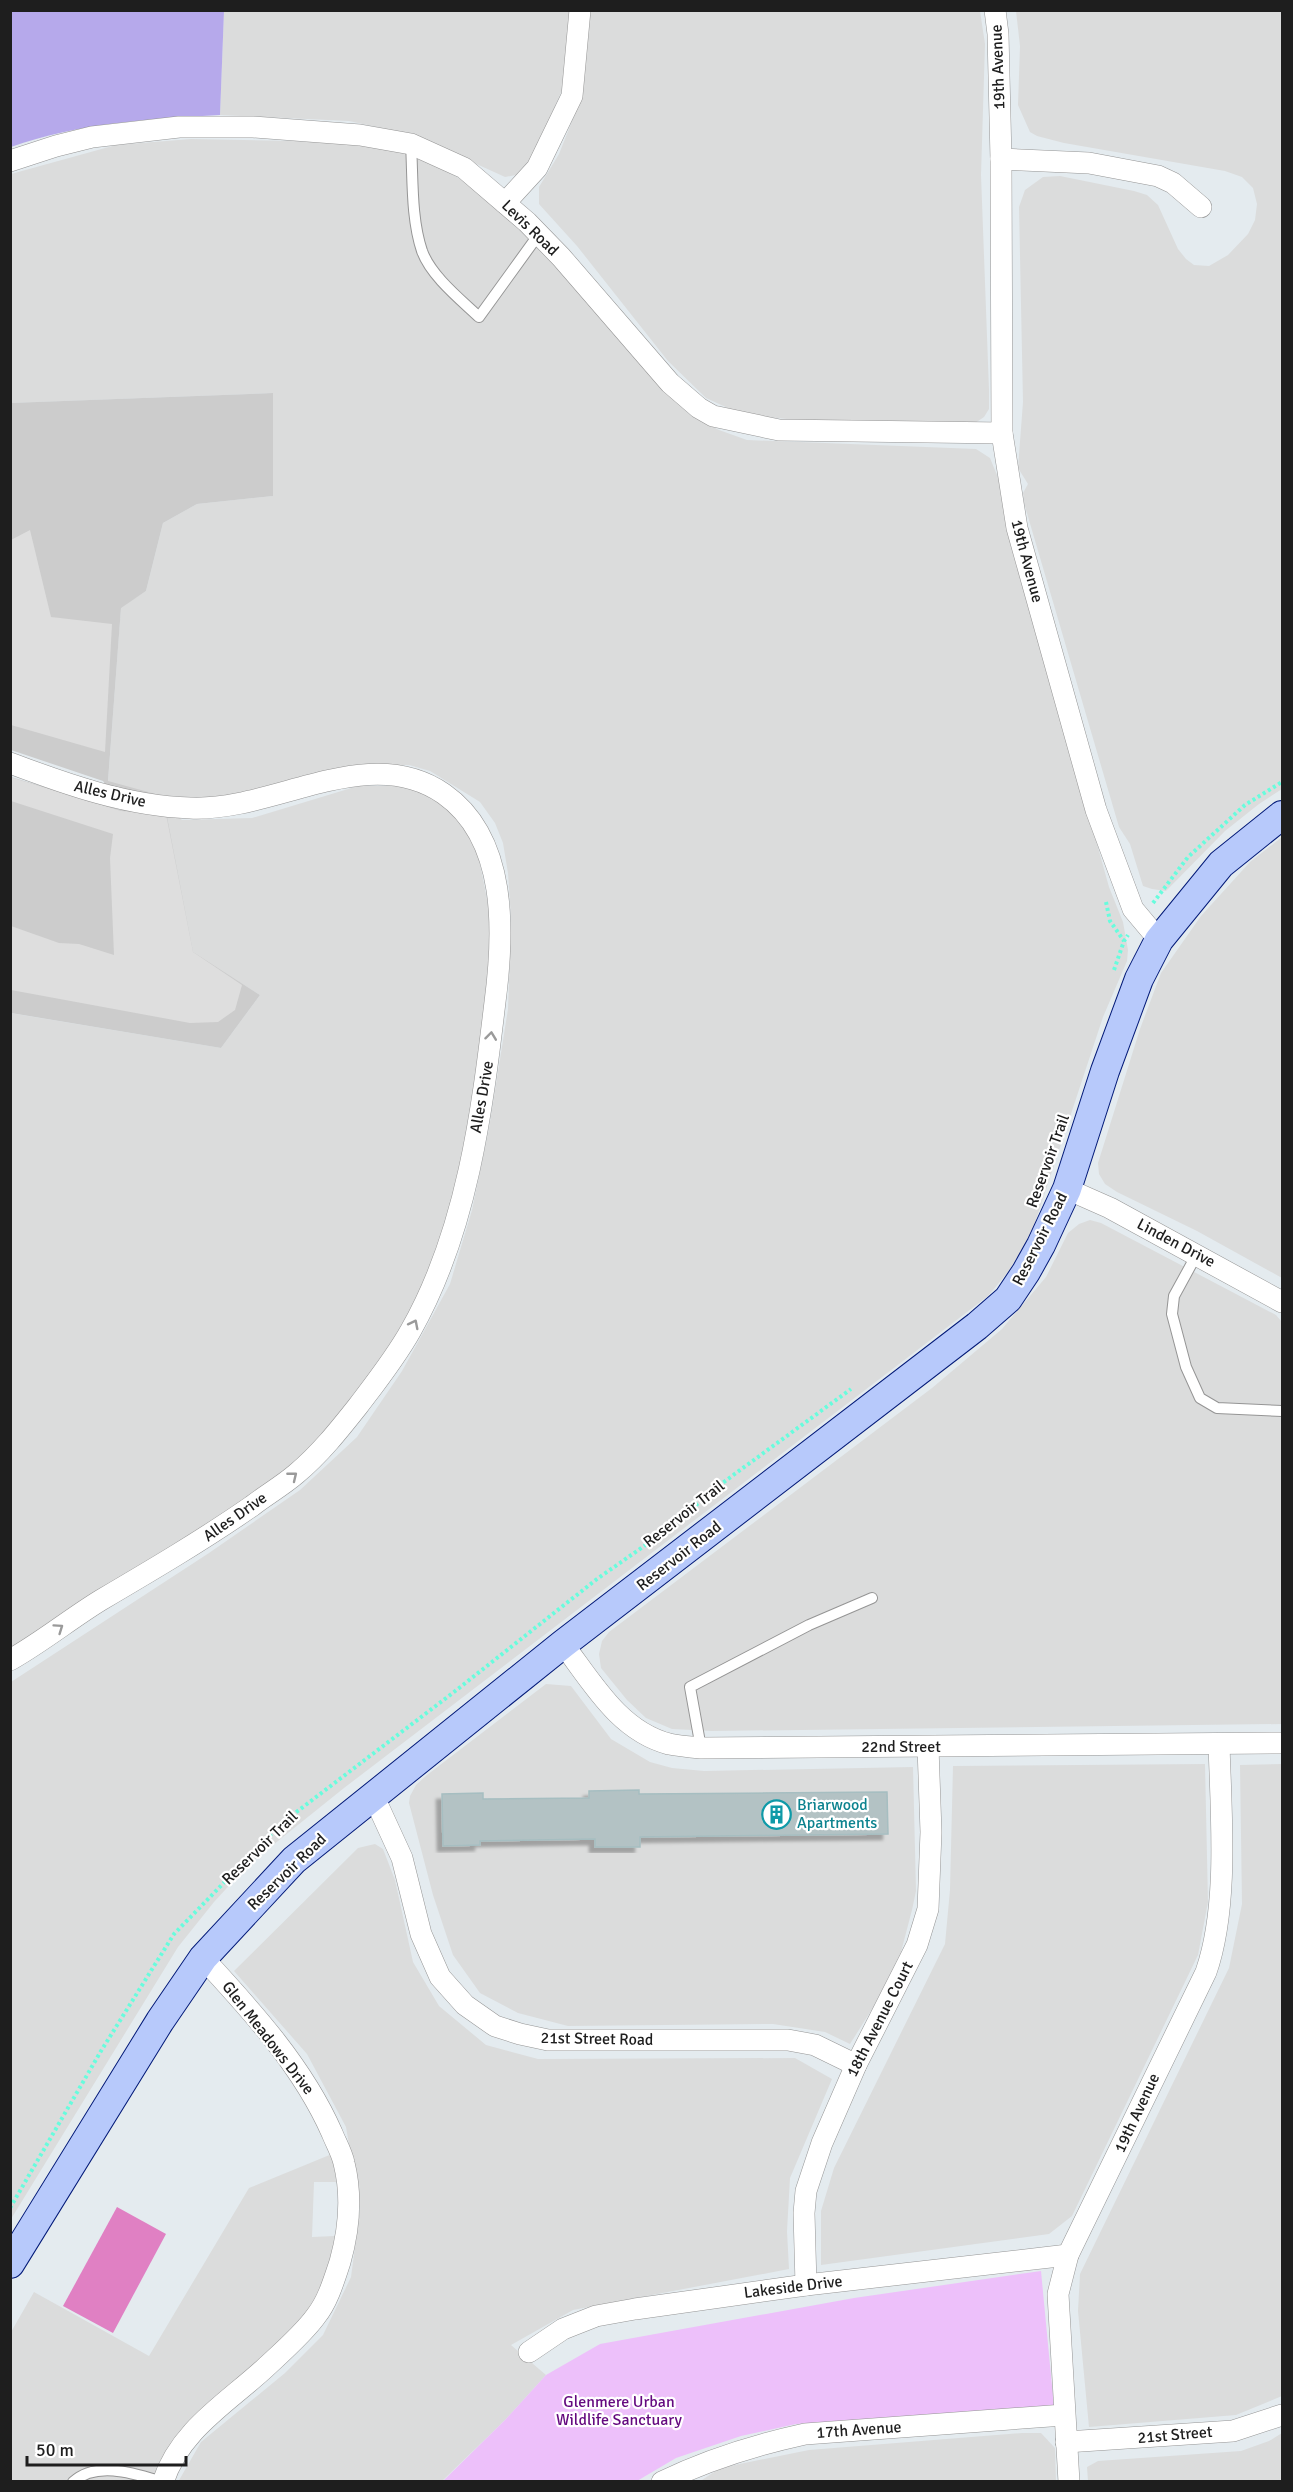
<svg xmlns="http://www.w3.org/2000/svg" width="1293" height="2492" viewBox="0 0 1293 2492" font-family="Signika,sans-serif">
<defs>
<filter id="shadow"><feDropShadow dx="-5.5" dy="5.5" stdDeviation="1.5" flood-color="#0004"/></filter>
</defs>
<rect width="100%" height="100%" fill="#e4ebef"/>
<g fill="#dbdcdc">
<polygon points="224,11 571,11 563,88 533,156 516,175 505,177 413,135 349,121 220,115"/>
<polygon points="586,11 980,11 985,44 981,175 989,390 989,409 984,417 975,423 797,420 757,416 730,409 706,398 668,361 577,246 539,204 539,187 559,154 580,101"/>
<polygon points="1016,11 1282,11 1282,789 1259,804 1225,831 1166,891 1152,889 1143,886 1130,844 1119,827 1024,503 1023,493 1028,484 1018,468 1023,402 1019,207 1025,190 1043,177 1060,176 1134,191 1147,195 1158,205 1178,249 1186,259 1194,265 1209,266 1228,255 1248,234 1255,220 1257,204 1253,188 1242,177 1225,171 1064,143 1037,136 1030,132 1018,105 1020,46"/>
<polygon points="191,139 295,141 381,146 425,160 477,188 521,225 646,370 688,413 719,430 747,440 976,449 990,458 999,480 1012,538 1109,887 1123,922 1128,950 1127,961 1103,1017 1031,1235 1008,1272 988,1296 344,1788 247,1866 214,1902 178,1947 11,2219 11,1682 209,1553 300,1490 357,1437 402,1371 450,1284 472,1210 489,1128 508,1009 511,919 508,873 503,843 495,823 480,802 430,771 409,765 380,765 227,799 162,796 108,782 121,607 146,591 163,523 197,504 273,496 273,393 11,403 11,174 116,145"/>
<polygon points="358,786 406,786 445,801 477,849 489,909 492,988 461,1183 435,1264 397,1342 343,1414 300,1460 218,1523 10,1649 10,1013 221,1048 260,995 193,953 166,814 177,815 182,820 252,818"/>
<polygon points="1282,837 1282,1278 1197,1231 1117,1192 1105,1184 1099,1174 1098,1163 1140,1029 1161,973 1201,916 1250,862"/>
<polygon points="1090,1220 1101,1223 1276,1315 1282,1322 1282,1724 712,1731 672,1729 646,1718 627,1700 601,1668 599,1654 602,1641 609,1632 932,1388 1002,1329 1046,1277 1068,1233 1079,1224"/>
<polygon points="546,1684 571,1686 611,1739 650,1762 672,1768 704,1771 913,1767 916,1891 912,1910 901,1952 874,2006 850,2044 825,2032 773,2024 568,2026 518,2013 480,1993 453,1955 433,1895 409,1803 410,1796 416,1785 427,1775"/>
<polygon points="1205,1764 1208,1902 1198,1955 1072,2216 1049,2234 821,2265 821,2211 834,2168 945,1944 950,1890 953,1766"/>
<polygon points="1282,1764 1282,2396 1236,2415 1089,2427 1078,2311 1080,2274 1229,1968 1242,1904 1240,1765"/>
<polygon points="375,1844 383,1849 395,1880 413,1962 439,2006 486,2045 538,2059 795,2058 832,2079 790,2178 787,2231 789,2269 573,2310 511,2345 546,2375 505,2420 442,2481 178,2482 201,2442 285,2373 323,2335 351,2277 360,2209 346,2127 307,2054 234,1971 358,1848"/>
<polygon points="332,2154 337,2182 314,2182 312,2237 335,2236 326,2285 306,2318 178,2433 159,2465 156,2481 11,2482 11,2332 34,2292 149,2356 249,2188"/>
<polygon points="1022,2433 1041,2433 1055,2448 1056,2481 699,2482 720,2468 809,2450"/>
<polygon points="1282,2433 1282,2481 1088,2481 1087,2467 1098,2461 1241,2451 1269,2441"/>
</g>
<polygon fill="#ccc" points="273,393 273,496 197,504 163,523 146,591 121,608 108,781 163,796 193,952 260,995 221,1048 11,1013 11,777 121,810 103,781 11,750 10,403"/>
<path fill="#b6a9eb" d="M10,11H224L220,115C149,119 78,123 11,147Z"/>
<polygon fill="#edc0fa" points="1041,2271 1054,2407 796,2424 741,2436 676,2458 637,2481 442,2482 505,2420 546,2375 600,2344 854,2298"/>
<polygon fill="#e080c3" points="117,2207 166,2234 113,2333 63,2306"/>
<g fill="#dedede">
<polygon points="30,530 51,617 112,624 105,752 11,725 11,540"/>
<polygon points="10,777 121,811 166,814 193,952 242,985 235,1010 218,1022 190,1023 11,990 11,926 59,943 79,944 114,955 110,858 113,834 11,801"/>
</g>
<polygon fill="#b3c2c4" stroke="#a6bec1" stroke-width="1.5" filter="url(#shadow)" points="639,1790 639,1794 887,1792 888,1834 640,1837 640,1847 595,1847 595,1839 480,1841 480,1845 443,1846 442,1794 483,1793 483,1799 589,1798 589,1791"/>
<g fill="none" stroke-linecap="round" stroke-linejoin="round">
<defs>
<g id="lane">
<path d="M411,144C413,179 411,218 422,251C431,276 460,299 479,317L539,234"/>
<polyline points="1197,1254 1174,1296 1172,1314 1186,1367 1200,1398 1217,1408 1282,1411"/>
<polyline points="701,1748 690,1687 809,1625 872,1598"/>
<path d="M73,2482C97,2460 136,2474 163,2482"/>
</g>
<g id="street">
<polyline points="995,10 998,34 1001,159 1002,433 1017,528 1096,810 1133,909 1159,940"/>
<polyline points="1001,159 1089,163 1158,176 1173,183 1201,207"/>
<polyline points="10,161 56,146 92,137 179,127 253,127 360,135 411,144 464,168 527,222 561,257 670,383 699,408 713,416 779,430 1002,433"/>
<polyline points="505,203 537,168 572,96 580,10"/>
<path d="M10,763C68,785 128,806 190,808C274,812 368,741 444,794C508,839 504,933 495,1002C482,1112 467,1231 411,1330C396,1357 377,1381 358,1406C339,1430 320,1454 296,1474C282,1486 266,1495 252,1506C203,1540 152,1570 101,1600C70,1619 42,1642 10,1660"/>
<polyline points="1067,1189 1110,1208 1282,1302"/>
<path d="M563,1644C592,1682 619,1731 669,1744C679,1746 690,1747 701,1748L1282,1743"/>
<polyline points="374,1797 402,1858 421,1934 440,1977 465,2005 495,2026 520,2034 548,2040 788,2040 815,2045 856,2065"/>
<polyline points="806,2285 804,2213 806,2191 822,2143 856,2065 917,1945 928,1909 931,1832 928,1747"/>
<polyline points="529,2352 563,2329 596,2316 635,2309 806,2285 1068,2255"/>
<polyline points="1066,2442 1233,2431 1282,2415"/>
<path d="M163,2482C180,2430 227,2403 265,2368C281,2353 304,2333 316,2316C328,2301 334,2280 340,2262C349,2230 352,2195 344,2163C342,2153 336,2143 332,2133C303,2067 252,2011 203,1958"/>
<path d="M662,2482C707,2460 755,2445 805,2434L1064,2415"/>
<path d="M1069,2482L1058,2294L1068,2255L1206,1972C1229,1906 1221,1814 1219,1744"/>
</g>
<polyline id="secondary" points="10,2264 160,2021 203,1958 294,1860 563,1644 977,1326 1008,1299 1026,1272 1041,1245 1067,1189 1105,1071 1139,979 1159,940 1221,864 1282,815"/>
</defs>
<use href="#lane" stroke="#959595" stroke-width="12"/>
<use href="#street" stroke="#959595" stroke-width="22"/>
<use href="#secondary" stroke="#031a78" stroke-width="30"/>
<g stroke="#68fcdd" stroke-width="4" stroke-dasharray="3 3" stroke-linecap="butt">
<polyline points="1106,902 1110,921 1124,941"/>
<polyline points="1153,903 1188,857 1245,805 1282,782"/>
<polyline points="1114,970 1124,941 1128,935"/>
<polyline points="10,2208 101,2051 174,1934 282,1823 454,1692 597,1579 667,1530 717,1487 851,1389"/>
</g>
<use href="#lane" stroke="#fff" stroke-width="10"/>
<use href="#street" stroke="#fff" stroke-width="21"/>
<use href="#secondary" stroke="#b7c9fb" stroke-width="28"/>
</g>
<defs><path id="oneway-chevron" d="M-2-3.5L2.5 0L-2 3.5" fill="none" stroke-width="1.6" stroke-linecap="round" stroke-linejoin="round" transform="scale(1.5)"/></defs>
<g stroke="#9a9a9a">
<use href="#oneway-chevron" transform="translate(491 1036) rotate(-83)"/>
<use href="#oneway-chevron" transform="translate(414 1324) rotate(-63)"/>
<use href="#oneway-chevron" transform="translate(293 1476) rotate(-39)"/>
<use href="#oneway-chevron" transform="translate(59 1628) rotate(-35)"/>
</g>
<defs>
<symbol id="building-ring" viewBox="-11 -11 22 22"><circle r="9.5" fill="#fff" stroke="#0f9aa8" stroke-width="1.5"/><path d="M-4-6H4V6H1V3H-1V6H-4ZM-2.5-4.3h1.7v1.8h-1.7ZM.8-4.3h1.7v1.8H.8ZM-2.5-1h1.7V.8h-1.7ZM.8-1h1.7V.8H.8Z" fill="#0f9aa8"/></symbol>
</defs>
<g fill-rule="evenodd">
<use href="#building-ring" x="760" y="1798" width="33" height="33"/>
</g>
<g text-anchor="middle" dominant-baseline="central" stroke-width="4.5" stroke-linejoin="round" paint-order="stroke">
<g font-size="16" fill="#1e1e1e" stroke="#fff">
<text transform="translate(998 67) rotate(-92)">19th Avenue</text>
<text transform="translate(530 228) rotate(44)">Levis Road</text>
<text transform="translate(1027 561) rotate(75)">19th Avenue</text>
<text transform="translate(110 794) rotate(13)">Alles Drive</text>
<text transform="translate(482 1097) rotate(-80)">Alles Drive</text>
<text transform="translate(1048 1161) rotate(-70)">Reservoir Trail</text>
<text transform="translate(1040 1239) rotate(-63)">Reservoir Road</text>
<text transform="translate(1176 1243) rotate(28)">Linden Drive</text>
<text transform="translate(684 1514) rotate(-38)">Reservoir Trail</text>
<text transform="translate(235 1517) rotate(-35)">Alles Drive</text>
<text transform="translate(679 1556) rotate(-38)">Reservoir Road</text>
<text x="901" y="1747">22nd Street</text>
<text transform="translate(260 1848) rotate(-44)">Reservoir Trail</text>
<text transform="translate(287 1872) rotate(-44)">Reservoir Road</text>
<text transform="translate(880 2019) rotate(-63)">18th Avenue Court</text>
<text transform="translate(268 2038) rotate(52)">Glen Meadows Drive</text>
<text transform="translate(597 2039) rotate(1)">21st Street Road</text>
<text transform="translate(1137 2113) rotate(-65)">19th Avenue</text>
<text transform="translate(793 2287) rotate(-7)">Lakeside Drive</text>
<text transform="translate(859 2430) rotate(-4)">17th Avenue</text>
<text transform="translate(1175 2435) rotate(-5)">21st Street</text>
</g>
<g font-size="16" fill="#0d838f" stroke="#fff" text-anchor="start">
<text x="797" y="1805">Briarwood<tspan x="797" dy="18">Apartments</tspan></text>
</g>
<g font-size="16" fill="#64097f" stroke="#fff">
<text x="619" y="2402">Glenmere Urban<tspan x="619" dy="18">Wildlife Sanctuary</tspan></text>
</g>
</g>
<rect width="1293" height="2492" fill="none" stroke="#1e1e1e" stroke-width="24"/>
<path d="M27 2456v9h159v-9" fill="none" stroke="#1e1e1e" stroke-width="3"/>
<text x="36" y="2456" font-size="18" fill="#1e1e1e" stroke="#ffffff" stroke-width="4.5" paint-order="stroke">50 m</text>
</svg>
